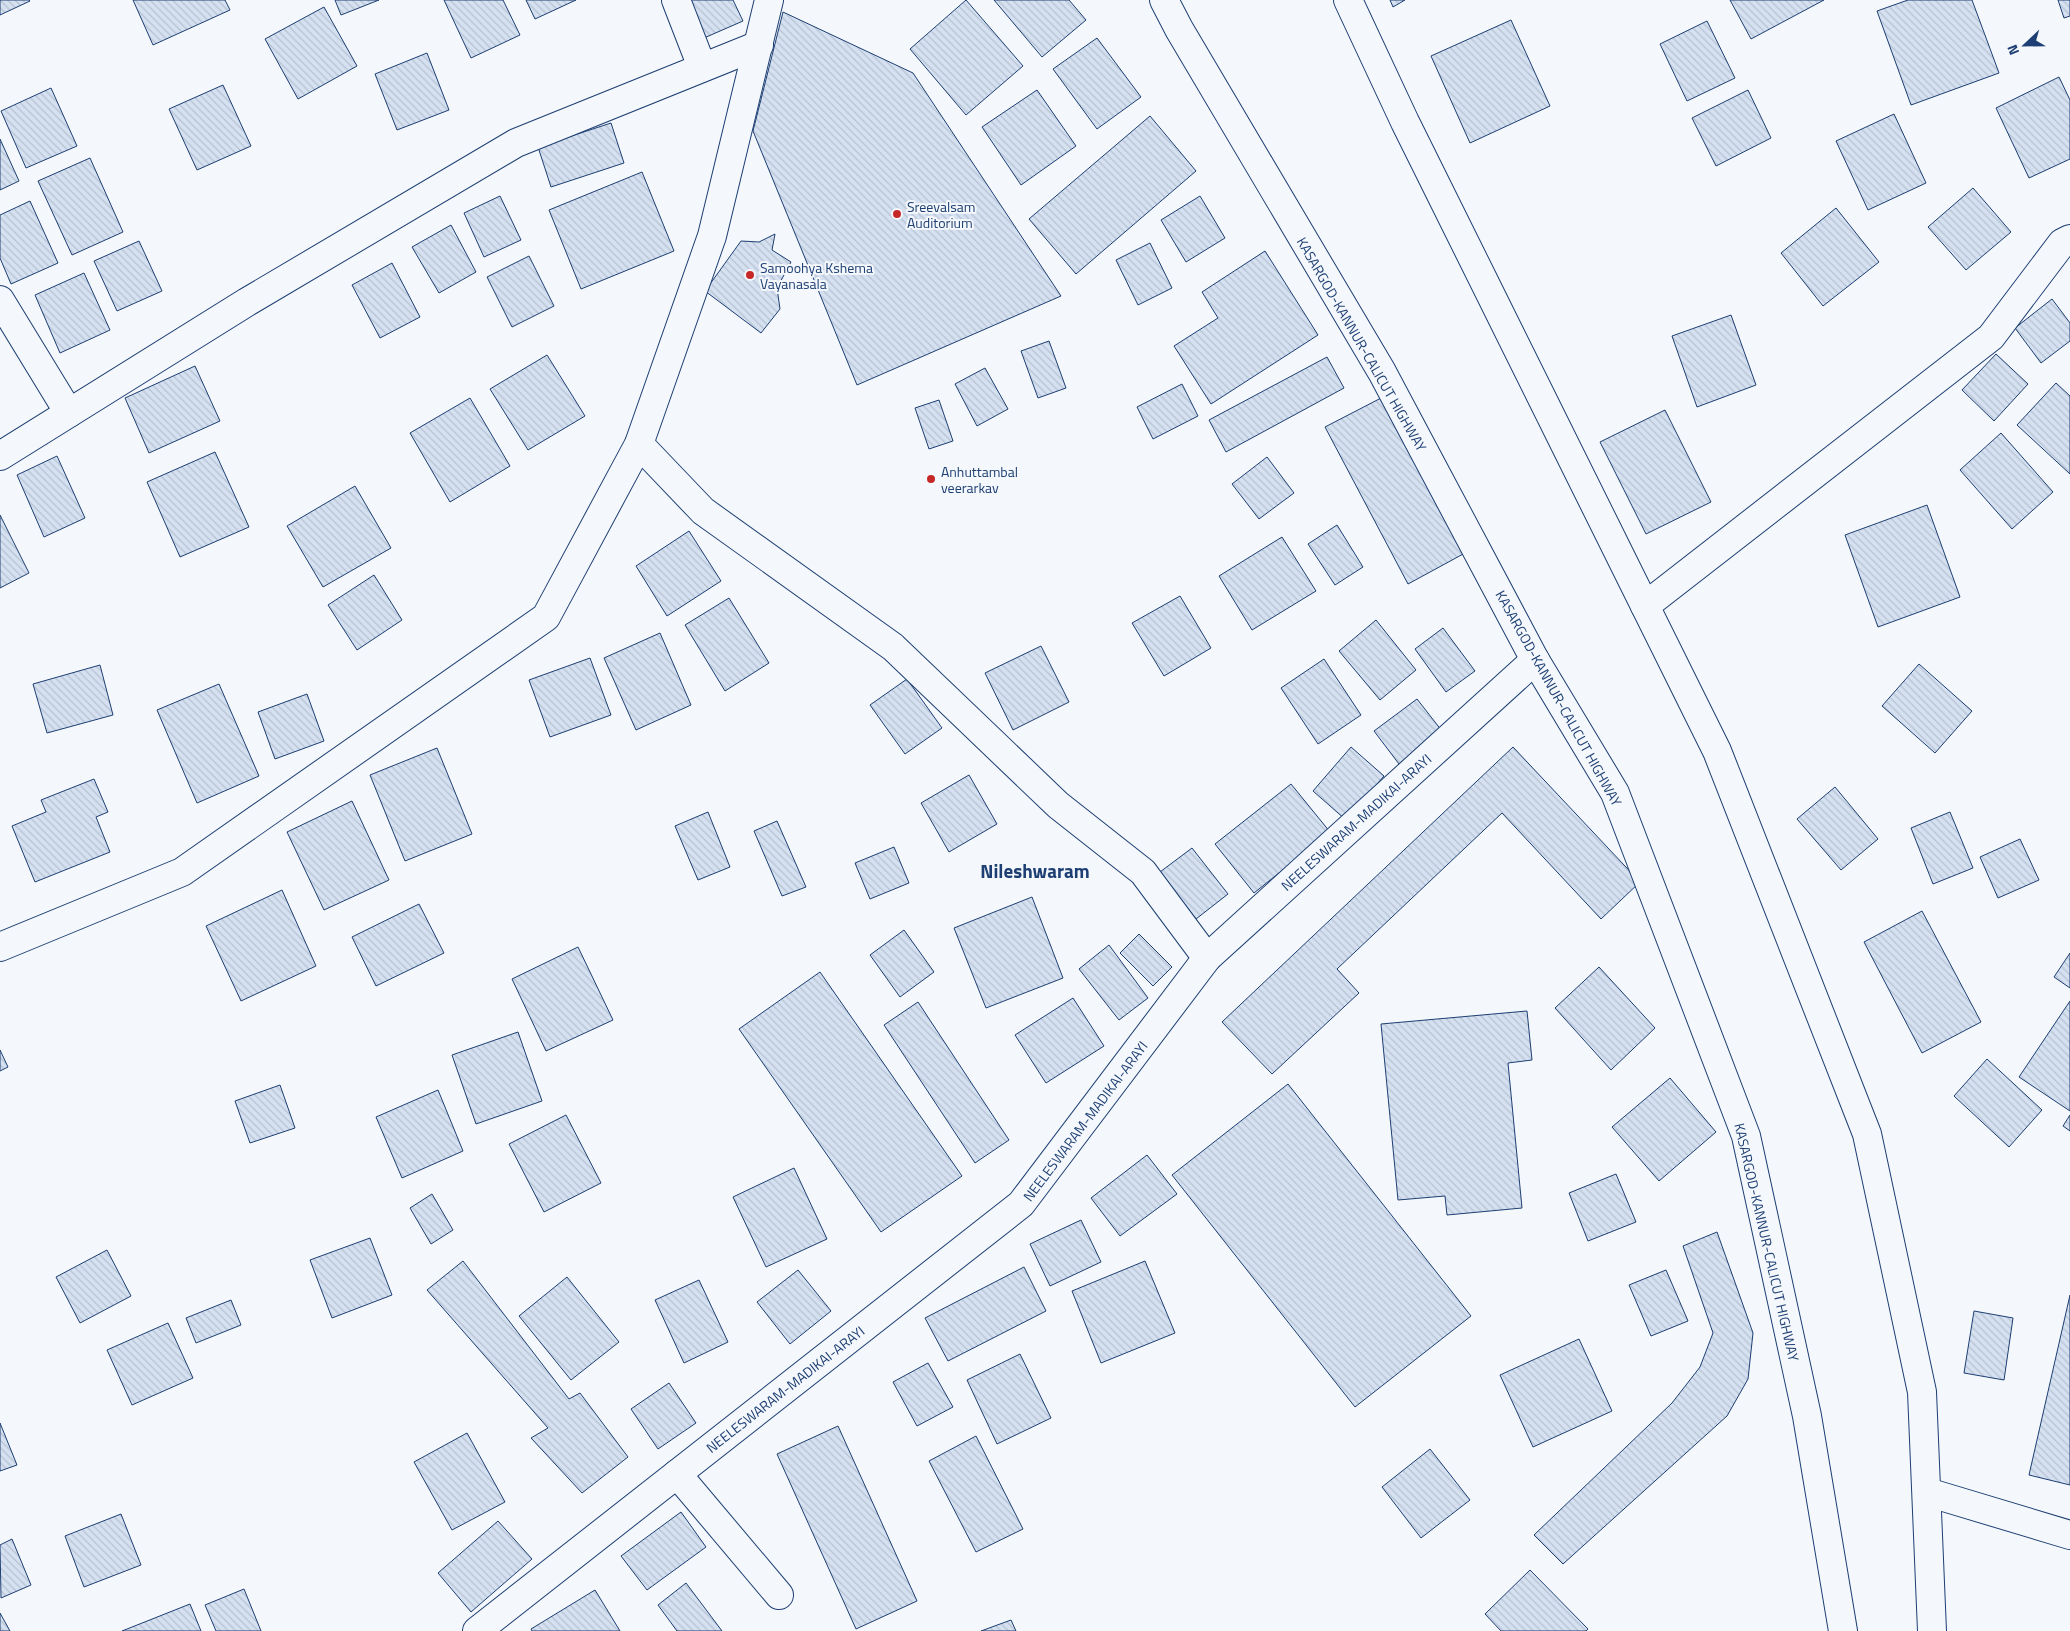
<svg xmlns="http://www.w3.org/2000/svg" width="2070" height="1631" viewBox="0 0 2070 1631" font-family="'Titillium Web',sans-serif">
<defs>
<pattern id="building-back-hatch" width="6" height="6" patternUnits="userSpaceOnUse" patternTransform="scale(1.25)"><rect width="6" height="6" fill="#d5e0f0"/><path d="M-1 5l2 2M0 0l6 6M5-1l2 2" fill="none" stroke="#b6c1d1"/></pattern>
</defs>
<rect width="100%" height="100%" fill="#f4f7fb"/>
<g fill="url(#building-back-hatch)" stroke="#1d3f73">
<polygon points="0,0 29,0 30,1 0,15"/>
<polygon points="133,0 225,0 230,10 153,45"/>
<polygon points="335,0 379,0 341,15"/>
<polygon points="444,0 503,0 520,35 471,58"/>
<polygon points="526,0 576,0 535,19"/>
<polygon points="686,0 733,0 743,21 704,38"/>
<polygon points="966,0 1023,66 966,115 910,49"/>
<polygon points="994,0 1069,0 1086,20 1042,57"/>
<polygon points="1390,0 1405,0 1393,7"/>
<polygon points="1730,0 1824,0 1751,39"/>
<polygon points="1908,0 1972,0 1999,73 1911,105 1877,11"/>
<polygon points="2058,0 2070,0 2070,16 2064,18"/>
<polygon points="324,7 357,66 298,99 265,39"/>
<polygon points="783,12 913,73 1061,296 857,385 753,131"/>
<polygon points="1511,20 1550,106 1470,143 1431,56"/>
<polygon points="1707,21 1735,78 1687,101 1660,44"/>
<polygon points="1097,38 1141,97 1097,129 1053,69"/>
<polygon points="427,53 449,110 397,130 375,74"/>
<polygon points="2059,77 2070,100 2070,159 2029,178 1996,108"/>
<polygon points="223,85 251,146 197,170 169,109"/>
<polygon points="51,88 77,146 26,168 1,111"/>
<polygon points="1037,90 1076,146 1021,185 982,127"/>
<polygon points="1748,90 1771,138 1716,166 1692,118"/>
<polygon points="1894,114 1926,183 1868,210 1836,141"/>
<polygon points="1150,116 1196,171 1076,274 1029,219"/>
<polygon points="611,123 624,163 551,187 538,147"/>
<polygon points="0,139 19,181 0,190"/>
<polygon points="90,158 123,232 72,255 38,181"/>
<polygon points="642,172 674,251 581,289 549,210"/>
<polygon points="1973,188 2011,232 1966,270 1928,227"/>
<polygon points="500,196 521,240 484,257 464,213"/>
<polygon points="1200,196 1225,238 1186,262 1161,220"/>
<polygon points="30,201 58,263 11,284 0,258 0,215"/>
<polygon points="1836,208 1879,262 1823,306 1781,253"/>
<polygon points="451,225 476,272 439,293 412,247"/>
<polygon points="775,234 772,250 791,262 777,288 780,309 761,333 705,291 741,241 759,242"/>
<polygon points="139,241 162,291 117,311 94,261"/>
<polygon points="1150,243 1172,288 1138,305 1116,260"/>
<polygon points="1265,251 1318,335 1211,404 1174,346 1218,318 1202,292"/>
<polygon points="529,256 554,306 512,327 487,277"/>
<polygon points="392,263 420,317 380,338 352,285"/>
<polygon points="84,273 110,330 60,353 35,295"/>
<polygon points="2052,299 2070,323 2070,341 2041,363 2015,328"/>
<polygon points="1731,315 1756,385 1697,407 1672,336"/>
<polygon points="1049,341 1066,388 1038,398 1021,351"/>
<polygon points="1996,354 2028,384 1994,421 1962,390"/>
<polygon points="547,355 585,416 528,450 490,389"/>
<polygon points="1327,357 1344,388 1226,452 1209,420"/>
<polygon points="195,366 220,421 149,453 125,398"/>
<polygon points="985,368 1008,409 977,426 955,384"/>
<polygon points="2056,383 2070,396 2070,474 2017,425"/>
<polygon points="1182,384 1198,416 1153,439 1137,407"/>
<polygon points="1383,397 1465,553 1408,584 1325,427"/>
<polygon points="470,398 510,466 450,502 410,433"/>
<polygon points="939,400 953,441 929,449 915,408"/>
<polygon points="1665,410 1711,502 1646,534 1600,442"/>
<polygon points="2001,433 2053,492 2012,529 1960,470"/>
<polygon points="215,452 249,527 180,557 147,482"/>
<polygon points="57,456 85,518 44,537 17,475"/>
<polygon points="1267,457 1294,493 1259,519 1232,484"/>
<polygon points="355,486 391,548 323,587 287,526"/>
<polygon points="1927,505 1960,597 1878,627 1845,535"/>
<polygon points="0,515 29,573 0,588"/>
<polygon points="1337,525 1363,567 1335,585 1308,544"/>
<polygon points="689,531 721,581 667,616 636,566"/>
<polygon points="1282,537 1316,591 1252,630 1219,576"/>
<polygon points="374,575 402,620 357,650 328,605"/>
<polygon points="1180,596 1211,648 1164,676 1132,623"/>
<polygon points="729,598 769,663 725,691 685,625"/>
<polygon points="1376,620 1416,670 1380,700 1339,651"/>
<polygon points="1443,628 1475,671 1446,692 1415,649"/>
<polygon points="660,633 691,705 636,730 604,658"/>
<polygon points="1041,646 1069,702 1013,730 985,673"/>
<polygon points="590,658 611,715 550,737 529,680"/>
<polygon points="1324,659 1361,715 1318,744 1281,688"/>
<polygon points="1919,664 1972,711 1935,753 1882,706"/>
<polygon points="100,665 113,715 47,733 33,684"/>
<polygon points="907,679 942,728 905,754 870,705"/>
<polygon points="219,684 259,776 197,803 157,710"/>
<polygon points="307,694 324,741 275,759 258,712"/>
<polygon points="1417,699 1442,731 1399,764 1374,731"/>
<polygon points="1351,747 1384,776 1346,820 1313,791"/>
<polygon points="1513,747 1640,882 1601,919 1502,813 1337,969 1359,993 1272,1074 1222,1022"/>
<polygon points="437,748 472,834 405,861 370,775"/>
<polygon points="969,775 997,824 949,852 921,803"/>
<polygon points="94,779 108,812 96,817 110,852 35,882 12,826 46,812 41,800"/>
<polygon points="1291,784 1330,832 1254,893 1215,844"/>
<polygon points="1835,787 1878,839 1841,870 1797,819"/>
<polygon points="352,801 389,880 324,910 287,832"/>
<polygon points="708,812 730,867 698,880 675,826"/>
<polygon points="1950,812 1973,868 1933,884 1911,828"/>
<polygon points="777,821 806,887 782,896 754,831"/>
<polygon points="2020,839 2039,880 1998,898 1980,857"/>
<polygon points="894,847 909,883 870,899 855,863"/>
<polygon points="1192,848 1228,894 1196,919 1160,872"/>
<polygon points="282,890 316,966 241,1001 206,926"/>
<polygon points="1032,897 1063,978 986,1008 954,928"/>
<polygon points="419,904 444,953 376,986 352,937"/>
<polygon points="1922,911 1981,1022 1922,1053 1864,942"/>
<polygon points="904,930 934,972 900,997 870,955"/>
<polygon points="1139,934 1172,967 1153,986 1120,953"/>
<polygon points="1109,945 1148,998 1119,1020 1079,969"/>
<polygon points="578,947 613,1020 546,1051 512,979"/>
<polygon points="2070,953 2070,988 2054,977"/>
<polygon points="1599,967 1655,1028 1611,1070 1555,1008"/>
<polygon points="820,972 962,1176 881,1232 739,1029"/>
<polygon points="1073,998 1104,1046 1046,1083 1015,1035"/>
<polygon points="2070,1001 2070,1111 2019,1077"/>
<polygon points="918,1002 1009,1140 975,1163 884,1025"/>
<polygon points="1527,1011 1532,1060 1508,1063 1522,1208 1447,1215 1445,1196 1398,1200 1381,1024"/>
<polygon points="518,1032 542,1101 476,1124 452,1055"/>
<polygon points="0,1050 8,1067 0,1071"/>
<polygon points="1987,1059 2042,1110 2009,1147 1954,1096"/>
<polygon points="1670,1078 1716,1132 1659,1181 1612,1127"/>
<polygon points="1288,1084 1471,1316 1355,1407 1172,1175"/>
<polygon points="280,1085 295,1128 250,1143 235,1101"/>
<polygon points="438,1090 463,1151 402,1178 376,1117"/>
<polygon points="566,1115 601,1183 544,1212 509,1144"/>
<polygon points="2070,1115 2070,1131 2063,1126"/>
<polygon points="1147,1155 1177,1194 1120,1236 1091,1198"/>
<polygon points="794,1168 827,1239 766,1267 733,1197"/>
<polygon points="1616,1174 1636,1222 1588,1241 1569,1193"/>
<polygon points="432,1194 453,1230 431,1244 410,1208"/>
<polygon points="1081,1220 1101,1262 1050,1286 1030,1244"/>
<polygon points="1717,1232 1753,1333 1748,1379 1727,1416 1563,1564 1534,1535 1672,1403 1700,1367 1713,1333 1683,1246"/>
<polygon points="370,1238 392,1295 332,1318 310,1260"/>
<polygon points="107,1250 131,1296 80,1323 56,1277"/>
<polygon points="463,1261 569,1399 580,1393 628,1457 582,1493 531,1438 548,1428 427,1290"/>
<polygon points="1145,1261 1175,1333 1101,1363 1072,1291"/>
<polygon points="1024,1267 1046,1311 948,1361 925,1318"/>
<polygon points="798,1270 831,1311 790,1344 757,1302"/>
<polygon points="1666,1270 1688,1321 1651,1336 1629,1285"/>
<polygon points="567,1277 619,1342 571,1380 519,1316"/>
<polygon points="699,1280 728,1342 684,1363 655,1300"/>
<polygon points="2070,1295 2070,1485 2029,1475"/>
<polygon points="231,1300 241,1325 196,1343 186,1318"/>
<polygon points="1974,1311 2013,1318 2004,1380 1964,1373"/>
<polygon points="168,1323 193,1378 132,1405 107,1350"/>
<polygon points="1579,1339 1612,1411 1533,1447 1500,1375"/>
<polygon points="1020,1354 1051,1418 997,1444 967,1380"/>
<polygon points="928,1363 953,1407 917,1426 893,1382"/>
<polygon points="669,1383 696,1423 658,1449 631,1409"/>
<polygon points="0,1423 17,1465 0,1471"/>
<polygon points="838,1426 917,1601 856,1629 777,1454"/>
<polygon points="467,1433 505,1502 452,1530 414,1462"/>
<polygon points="976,1436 1023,1529 976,1552 929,1461"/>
<polygon points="1430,1449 1470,1500 1421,1538 1382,1487"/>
<polygon points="681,1512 706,1547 647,1590 621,1556"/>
<polygon points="121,1514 141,1565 84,1587 65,1536"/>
<polygon points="498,1521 532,1559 471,1612 438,1573"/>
<polygon points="12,1539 31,1585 1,1598 0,1545"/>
<polygon points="1530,1570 1588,1629 1586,1631 1501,1631 1485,1614"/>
<polygon points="686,1583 722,1631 677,1631 658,1605"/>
<polygon points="244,1589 261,1631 216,1631 205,1605"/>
<polygon points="595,1590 620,1631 532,1631 531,1629"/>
<polygon points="190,1604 201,1631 122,1631"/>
<polygon points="0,1613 10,1631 0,1631"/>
<polygon points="1011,1620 1016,1631 981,1631"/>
</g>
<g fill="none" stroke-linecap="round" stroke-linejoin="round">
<defs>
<g id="street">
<polyline points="676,0 702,67"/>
<polyline points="0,300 69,413"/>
<polyline points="639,444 703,511 893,647 1058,805 1143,872 1207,958"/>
<polyline points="0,456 247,302 516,143 759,45"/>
<polyline points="1645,606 1991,337 2062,243 2070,239"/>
<polyline points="677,1474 779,1595"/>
</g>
<g id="secondary">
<polyline points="0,947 182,872 546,617 639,444 712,236 769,0"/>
<polyline points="1927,1492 2070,1535"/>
<polyline points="477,1631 1021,1204 1207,958 1535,660"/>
</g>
<g id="highway">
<polyline points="1164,0 1179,29 1382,372 1535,660 1615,793 1746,1136 1807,1416 1843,1631"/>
<polyline points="1348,0 1405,122 1717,751 1867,1134 1922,1392 1932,1631"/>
</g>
</defs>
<use href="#street" stroke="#1d3f73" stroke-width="30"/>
<use href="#secondary" stroke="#1d3f73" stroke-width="30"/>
<use href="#highway" stroke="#1d3f73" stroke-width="30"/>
<use href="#street" stroke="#f4f7fb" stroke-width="28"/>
<use href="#secondary" stroke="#f4f7fb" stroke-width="28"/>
<use href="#highway" stroke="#f4f7fb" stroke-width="28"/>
</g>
<g fill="#c62828" stroke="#f4f7fb" stroke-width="2">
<circle cx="897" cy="214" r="5"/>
<circle cx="750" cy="275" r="5"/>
<circle cx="931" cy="479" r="5"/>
</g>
<g text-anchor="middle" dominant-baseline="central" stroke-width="4" stroke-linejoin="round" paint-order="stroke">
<g font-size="14" fill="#1d3f73" stroke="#f4f7fb" text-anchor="start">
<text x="907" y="206">Sreevalsam<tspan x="907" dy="16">Auditorium</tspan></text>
<text x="760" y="267">Samoohya Kshema<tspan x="760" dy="16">Vayanasala</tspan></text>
<text x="941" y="471">Anhuttambal<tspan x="941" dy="16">veerarkav</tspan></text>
</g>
<g font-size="14" fill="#1d3f73" stroke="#f4f7fb">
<text transform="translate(1362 344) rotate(60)">KASARGOD-KANNUR-CALICUT HIGHWAY</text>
<text transform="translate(1559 698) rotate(61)">KASARGOD-KANNUR-CALICUT HIGHWAY</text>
<text transform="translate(1356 822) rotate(-42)">NEELESWARAM-MADIKAI-ARAYI</text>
<text transform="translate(1085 1121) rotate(-53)">NEELESWARAM-MADIKAI-ARAYI</text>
<text transform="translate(1767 1242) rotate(77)">KASARGOD-KANNUR-CALICUT HIGHWAY</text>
<text transform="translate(785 1389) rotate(-38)">NEELESWARAM-MADIKAI-ARAYI</text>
</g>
<g font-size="19" font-weight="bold" fill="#1d3f73" stroke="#f4f7fb">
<text x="1035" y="870">Nileshwaram</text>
</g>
</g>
<g transform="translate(2025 45) rotate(248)" stroke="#f4f7fb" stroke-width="4" paint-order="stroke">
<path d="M0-4L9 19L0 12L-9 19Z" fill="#1d3f73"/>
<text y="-8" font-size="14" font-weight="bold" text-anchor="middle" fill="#1d3f73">N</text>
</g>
</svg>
